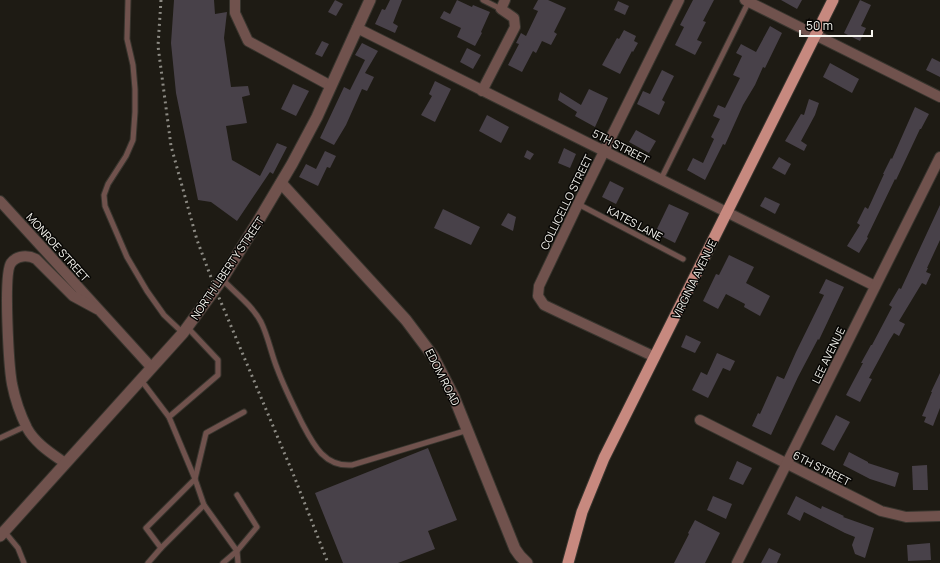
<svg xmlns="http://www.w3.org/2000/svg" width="940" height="563" viewBox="0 0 940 563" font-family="Manrope,sans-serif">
<rect width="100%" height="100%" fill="#1e1b14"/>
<g fill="#484149">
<polygon points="174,0 214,0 215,14 227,12 224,38 231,87 248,86 250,95 242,97 247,123 226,126 232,160 260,176 277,143 287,147 273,174 270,172 237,221 211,202 198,200 176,93 171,43"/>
<polygon points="335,0 343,4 336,16 328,12"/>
<polygon points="390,0 402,0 393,23 398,26 395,33 375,24 382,9 385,10"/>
<polygon points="457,0 472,7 473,5 490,12 481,32 482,33 475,46 457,37 461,28 440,18 444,11 450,14"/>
<polygon points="538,0 548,0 566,8 554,32 557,34 551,45 542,41 536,53 533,51 522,72 508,65 519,44 516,43 521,33 526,36 538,11 533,9"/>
<polygon points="693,0 714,0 703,21 706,22 697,40 702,42 695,55 675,45 684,27 680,25"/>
<polygon points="781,0 802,0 797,9"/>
<polygon points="860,0 871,5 861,26 866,28 860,41 844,33"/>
<polygon points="618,1 629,6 625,15 614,10"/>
<polygon points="770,26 782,33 765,68 763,67 755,85 743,105 725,145 723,144 705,180 687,170 693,158 703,163 714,139 711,137 720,119 713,116 718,105 725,108 740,78 733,75 742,56 736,53 741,44 756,52"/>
<polygon points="624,30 636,36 634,41 638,43 633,52 632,51 620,74 602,65 617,38 619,39"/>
<polygon points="322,41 329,44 322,57 315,54"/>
<polygon points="362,43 378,51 365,73 374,77 367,91 362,89 346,125 334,145 320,138 344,87 350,90 365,60 355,55"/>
<polygon points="467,48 481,55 473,69 460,62"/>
<polygon points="932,58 940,62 940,77 926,70"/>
<polygon points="830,63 859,79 852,93 823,77"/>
<polygon points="662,70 674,76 662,100 665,102 659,115 637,104 643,91 650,94"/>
<polygon points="435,81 451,89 435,122 421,115 432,96 429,94"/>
<polygon points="293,84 309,91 296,116 281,109"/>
<polygon points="589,89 608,98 595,127 575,116 577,112 558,100 560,92 581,105"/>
<polygon points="809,99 819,103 815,115 801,141 807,145 804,151 785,141 801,114 804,115"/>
<polygon points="915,107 929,114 921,129 920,129 896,180 895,179 867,237 868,238 859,253 847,246 860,225 857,223 865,207 868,209 884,174 883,174 891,158 892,159"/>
<polygon points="487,115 509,127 501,143 479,131"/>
<polygon points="636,130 656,141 649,153 629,142"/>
<polygon points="564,148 576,154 570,168 558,163"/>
<polygon points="527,150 534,154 530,160 524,157"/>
<polygon points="325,151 336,156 330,168 327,167 318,186 299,177 306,164 316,169"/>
<polygon points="779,157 791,164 785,175 772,168"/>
<polygon points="610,181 624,188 616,204 602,197"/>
<polygon points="765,197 780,204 775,214 760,206"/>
<polygon points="669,204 689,213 675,243 655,233"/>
<polygon points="940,205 940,240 927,268 928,268 926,272 931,274 926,285 922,283 899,321 905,324 899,336 894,333 889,341 869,378 872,379 860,402 846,395 863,363 861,363 871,345 872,345 892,307 889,305 899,288 901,289"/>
<polygon points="443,209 480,227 471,245 434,228"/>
<polygon points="508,213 516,217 513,231 501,225"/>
<polygon points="729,255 754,267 746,283 770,296 760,316 744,307 745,304 726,294 718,309 703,301 716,274 719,275"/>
<polygon points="826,279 844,287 819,340 818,339 798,377 771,435 752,426 758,413 760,414 777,376 784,379 796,352 824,295 819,293"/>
<polygon points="686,335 701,342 695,353 681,347"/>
<polygon points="717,353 735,361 730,371 723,368 708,398 692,390 701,372 707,375"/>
<polygon points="940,373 940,408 933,426 924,422 926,417 922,416 932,392 931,392"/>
<polygon points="836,415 850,422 834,451 821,444"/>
<polygon points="428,448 457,520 428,531 435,549 398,563 343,563 315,493"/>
<polygon points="849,452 868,462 868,463 899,473 895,487 870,479 843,465"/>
<polygon points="737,461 752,468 743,485 729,479"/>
<polygon points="927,465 928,490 913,490 912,466"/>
<polygon points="713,496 732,504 726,519 707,510"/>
<polygon points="796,496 821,509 822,506 844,516 843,517 874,528 865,558 855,554 852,545 855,537 845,533 804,512 800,521 787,514"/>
<polygon points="695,520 720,533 705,563 674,563 689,534 688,533"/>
<polygon points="930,543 931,560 908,561 907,545"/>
<polygon points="769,548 781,554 777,563 761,563"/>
</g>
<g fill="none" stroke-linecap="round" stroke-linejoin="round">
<defs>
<g id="service">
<polyline points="128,0 127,39 133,65 135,89 135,112 133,140 126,156 108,184 104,195 105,206 127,257 147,291 164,315 183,333"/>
<polyline points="483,0 501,9"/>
<polyline points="661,179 749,1"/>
<polyline points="578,204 683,259"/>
<path d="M222,279C235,293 252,305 261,322C268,336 271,353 277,368C284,387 293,405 302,423C313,444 324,467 352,465L468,430"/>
<polyline points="141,380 169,417 195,479 204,505 237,551 238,563"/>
<polyline points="169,417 218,375 218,360 187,327"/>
<polyline points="0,438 26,426"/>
<polyline points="204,505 161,548 146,528 195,479 206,433 244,412"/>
<polyline points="4,531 18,548 24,563"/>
<polyline points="148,563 161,548"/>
<polyline points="223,563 237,551 257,527 237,495"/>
</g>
<g id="minor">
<polyline points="235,0 235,13 248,41 331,86"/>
<polyline points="745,0 940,97"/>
<polyline points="357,28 875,286"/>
<polyline points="482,91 515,27 514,18 501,9 505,0"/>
<polyline points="0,201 151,367"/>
<polyline points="655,357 565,315 544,305 538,296 539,286 578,204 679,0"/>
<polyline points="700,420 881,511 906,517 940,516"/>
<path d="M65,463C51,453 35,443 27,428C20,414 15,399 12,384C9,367 3,274 11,263C17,255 28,255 36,259L73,296L97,309"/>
<polyline points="737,563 940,157"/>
</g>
<g id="tertiary">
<polyline points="281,183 406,320 433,356 454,397 515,549 520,556 527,563"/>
<polyline points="0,536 183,333 221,281 257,223 292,164 317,117 370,0"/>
</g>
<polyline id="primary" points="568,563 582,512 604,458 833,0"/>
</defs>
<use href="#service" stroke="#38352e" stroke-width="7"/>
<use href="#minor" stroke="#38352e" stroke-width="12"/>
<use href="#tertiary" stroke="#38352e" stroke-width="13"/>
<use href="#primary" stroke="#38352e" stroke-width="13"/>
<use href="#service" stroke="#70524d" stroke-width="5"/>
<use href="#minor" stroke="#70524d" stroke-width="10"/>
<use href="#tertiary" stroke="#70524d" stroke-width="11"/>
<use href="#primary" stroke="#c7897f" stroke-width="11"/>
<polyline stroke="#8c8a83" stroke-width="3" stroke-dasharray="2 4" stroke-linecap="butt" points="161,0 158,46 171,146 197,240 215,288 294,476 328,563"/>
</g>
<g text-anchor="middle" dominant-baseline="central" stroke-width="3" stroke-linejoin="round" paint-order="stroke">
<g font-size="11" fill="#f6f5ef" stroke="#070604">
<text transform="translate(621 146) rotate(27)">5TH STREET</text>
<text transform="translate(566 202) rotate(-64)">COLLICELLO STREET</text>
<text transform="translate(635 223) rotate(28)">KATES LANE</text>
<text transform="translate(58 247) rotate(48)">MONROE STREET</text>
<text transform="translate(227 268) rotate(-56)">NORTH LIBERTY STREET</text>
<text transform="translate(694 279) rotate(-64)">VIRGINIA AVENUE</text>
<text transform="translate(828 355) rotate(-64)">LEE AVENUE</text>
<text transform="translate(443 377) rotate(63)">EDOM ROAD</text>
<text transform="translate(822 468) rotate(27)">6TH STREET</text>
</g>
</g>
<path d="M800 30v6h72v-6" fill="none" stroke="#f6f5ef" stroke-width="2"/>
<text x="806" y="30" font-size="12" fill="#f6f5ef" stroke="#070604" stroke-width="3" paint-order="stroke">50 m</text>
</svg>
